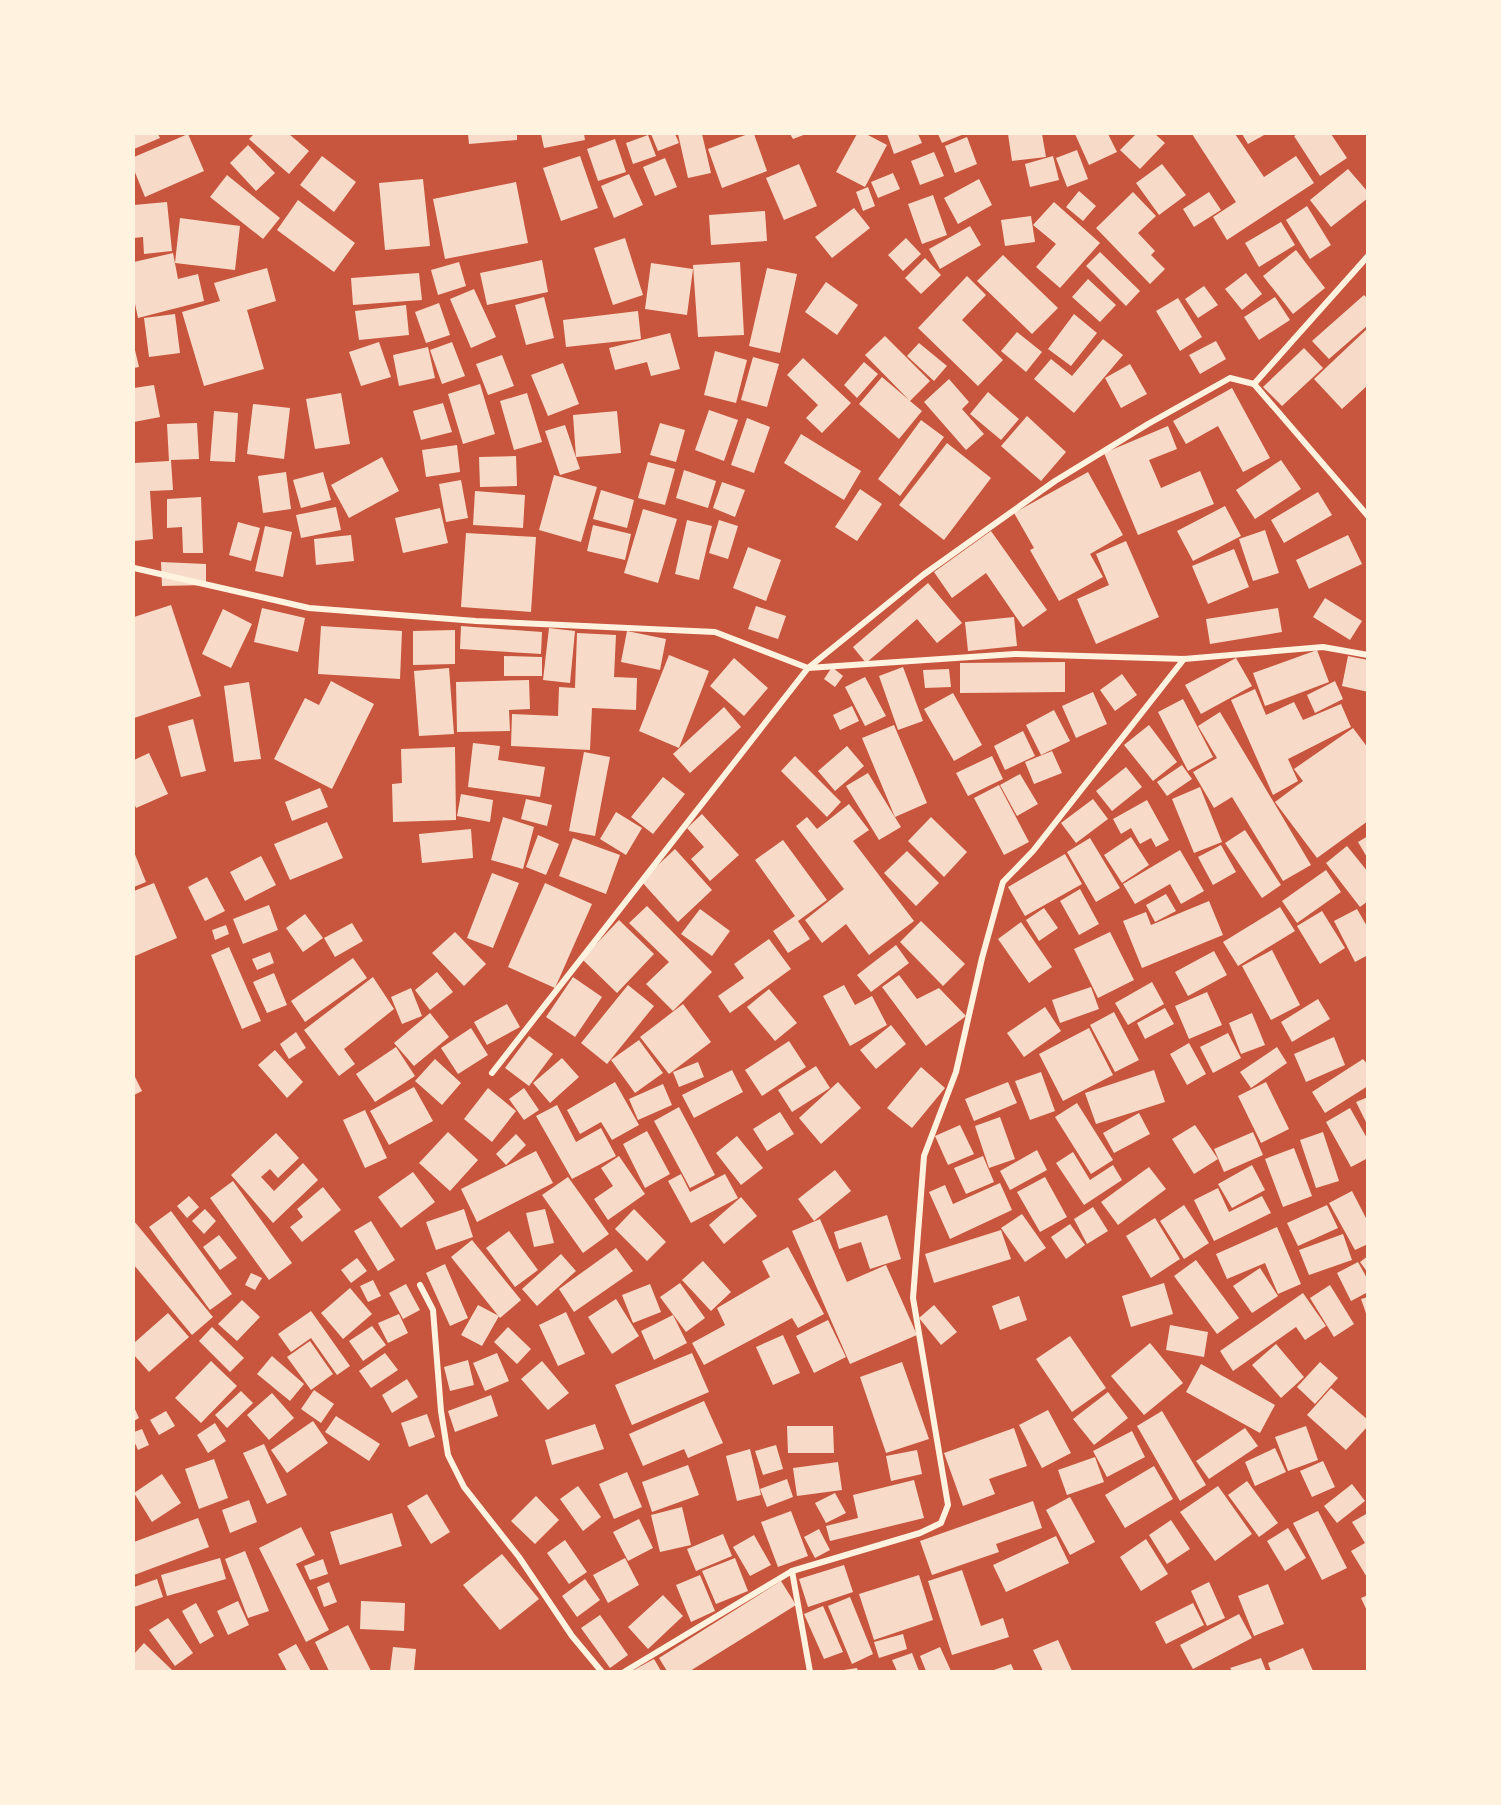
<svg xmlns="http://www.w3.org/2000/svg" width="1501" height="1805" viewBox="0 0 1501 1805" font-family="'Public Sans',sans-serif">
<rect width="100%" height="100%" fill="#c8553d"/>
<g fill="#f7dbc8">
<polygon points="134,134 158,134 160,138 134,149"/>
<polygon points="188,134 204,171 145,197 134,170 134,157"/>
<polygon points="254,134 289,134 309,151 289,174 249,139"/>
<polygon points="468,134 517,134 517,140 469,144"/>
<polygon points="541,134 584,134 585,140 544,148"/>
<polygon points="651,134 675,134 679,143 658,151"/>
<polygon points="678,134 702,134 711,173 688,178"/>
<polygon points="748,134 754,134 767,171 722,188 708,149"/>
<polygon points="790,134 806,134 793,139"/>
<polygon points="857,134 866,134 887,145 865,187 836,172"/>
<polygon points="887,134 918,134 922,143 894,154"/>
<polygon points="938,134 964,134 942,143"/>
<polygon points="1008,134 1042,134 1046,157 1012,161"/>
<polygon points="1075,134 1108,134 1117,152 1089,165"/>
<polygon points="1136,134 1155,134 1165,143 1140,169 1120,150"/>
<polygon points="1192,134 1235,134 1264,177 1296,156 1314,183 1227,240 1213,217 1236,202"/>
<polygon points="1242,134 1266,134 1248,144"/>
<polygon points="1298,134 1331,134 1347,158 1320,176 1294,136"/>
<polygon points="648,135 656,156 633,164 626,143"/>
<polygon points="967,137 977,164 955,173 945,146"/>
<polygon points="615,139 626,172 598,181 587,149"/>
<polygon points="248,145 275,173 256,191 230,163"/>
<polygon points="1077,150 1088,179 1067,187 1056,158"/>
<polygon points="934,152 944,176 920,185 911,161"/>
<polygon points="322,156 356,182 334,212 300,185"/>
<polygon points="580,156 598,208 561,221 543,168"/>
<polygon points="1053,156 1059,180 1030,187 1025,164"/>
<polygon points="665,158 677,187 655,196 643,167"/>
<polygon points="799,164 817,206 784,220 766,178"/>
<polygon points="1162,164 1186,195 1159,215 1136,183"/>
<polygon points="1348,169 1368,192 1368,198 1331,227 1310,200"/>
<polygon points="893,173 900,189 878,198 871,182"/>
<polygon points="629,174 643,205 614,218 601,186"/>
<polygon points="227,175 280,218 263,239 210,197"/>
<polygon points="423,179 430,246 385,250 379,183"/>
<polygon points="979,179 992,205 958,224 944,198"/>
<polygon points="516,182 528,243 445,259 433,199"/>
<polygon points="868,187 875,206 863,211 856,192"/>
<polygon points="1079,191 1096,206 1083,221 1066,207"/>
<polygon points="1133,192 1156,216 1138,233 1155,251 1151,255 1165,269 1150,284 1096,228"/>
<polygon points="1209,192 1221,210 1194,227 1183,209"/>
<polygon points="933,195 947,235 922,244 908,204"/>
<polygon points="298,200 355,243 334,272 277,230"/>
<polygon points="167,202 172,251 144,254 143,237 134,238 134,205"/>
<polygon points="1054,202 1100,243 1060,288 1036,267 1056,244 1033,225"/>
<polygon points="1307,206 1331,245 1310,259 1286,220"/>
<polygon points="854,208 870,228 832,258 815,237"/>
<polygon points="765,211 767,241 711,245 709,215"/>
<polygon points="1031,216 1035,242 1005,246 1001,220"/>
<polygon points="180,218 240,226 235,270 175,263"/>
<polygon points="1281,222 1295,245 1259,267 1245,243"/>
<polygon points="970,226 981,245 940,269 929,249"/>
<polygon points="625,238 643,295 613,305 594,248"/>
<polygon points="906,238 921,254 903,271 888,255"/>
<polygon points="1296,250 1325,288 1293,314 1263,276"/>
<polygon points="1100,252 1140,291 1126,306 1086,266"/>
<polygon points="173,253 178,279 198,274 204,301 138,318 134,299 134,262"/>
<polygon points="1003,255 1058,308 1032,334 977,281"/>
<polygon points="925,258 941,275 921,294 905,278"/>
<polygon points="542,260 548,292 487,305 480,273"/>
<polygon points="459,262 466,286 438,295 431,270"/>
<polygon points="740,262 744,335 698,337 693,265"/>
<polygon points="651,263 693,269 687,315 645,309"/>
<polygon points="267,268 276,301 247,310 264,369 204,386 182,312 220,301 214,283"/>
<polygon points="767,268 797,274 780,353 749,346"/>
<polygon points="419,273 422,300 353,305 351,278"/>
<polygon points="1246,273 1262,294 1242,310 1225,289"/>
<polygon points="967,276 986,295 962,320 1003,360 978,386 918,328"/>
<polygon points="1088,279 1116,305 1100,322 1072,297"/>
<polygon points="826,282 858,305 837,335 805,312"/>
<polygon points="1204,286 1218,305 1198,318 1185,299"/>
<polygon points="474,289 496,337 471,348 450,299"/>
<polygon points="1364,295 1368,299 1368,325 1329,359 1312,341"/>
<polygon points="544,297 554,338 526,345 515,305"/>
<polygon points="1275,297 1290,320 1259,340 1244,317"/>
<polygon points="1178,298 1202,337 1180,351 1156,311"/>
<polygon points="439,303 450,335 426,343 415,312"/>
<polygon points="406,305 409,335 359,340 355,311"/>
<polygon points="638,311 641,339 566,347 563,320"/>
<polygon points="175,314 180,353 149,357 144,318"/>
<polygon points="1074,314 1097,333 1071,366 1048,349"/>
<polygon points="1368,328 1368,385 1342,409 1314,379"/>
<polygon points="1017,332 1042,352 1026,372 1001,351"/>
<polygon points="670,333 680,369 651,376 647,362 615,370 609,348"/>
<polygon points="885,336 930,381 910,401 922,411 899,439 859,404 882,377 909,400 865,355"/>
<polygon points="1103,339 1123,355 1074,413 1034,379 1051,359 1072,376"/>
<polygon points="1216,341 1226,359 1200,374 1189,355"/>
<polygon points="379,342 391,377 361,386 349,352"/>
<polygon points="452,342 465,376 442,384 430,350"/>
<polygon points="919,343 947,366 934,381 907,356"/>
<polygon points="134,346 139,367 134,368"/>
<polygon points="428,347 435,378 399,386 393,355"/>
<polygon points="1304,348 1323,368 1282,406 1263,387"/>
<polygon points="715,351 747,360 736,403 704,395"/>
<polygon points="502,355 514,386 488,395 476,364"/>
<polygon points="753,357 779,364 767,407 741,400"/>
<polygon points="803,358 851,403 822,433 806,418 818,405 787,375"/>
<polygon points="864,362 878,374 857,398 844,385"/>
<polygon points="563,363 579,404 548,416 531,375"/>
<polygon points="1130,364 1147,394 1121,408 1105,378"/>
<polygon points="949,379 969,402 962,409 984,434 966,450 924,402"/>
<polygon points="480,384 495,434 463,444 448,394"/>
<polygon points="154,385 160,417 134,422 134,388"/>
<polygon points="1232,388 1270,458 1243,472 1218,426 1186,444 1173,421"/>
<polygon points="988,392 1019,419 1001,440 970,414"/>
<polygon points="341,393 350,444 315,449 306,399"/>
<polygon points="527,393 542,442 514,450 500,401"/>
<polygon points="443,403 452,432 421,440 413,411"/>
<polygon points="253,404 290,408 284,459 247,454"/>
<polygon points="709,410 738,420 724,461 695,450"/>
<polygon points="214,411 238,413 235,462 210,461"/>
<polygon points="617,411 621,453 576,457 573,415"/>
<polygon points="1027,416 1066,452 1041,481 1001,446"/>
<polygon points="747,418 770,427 754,473 731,465"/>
<polygon points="921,420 944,437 900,496 878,479"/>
<polygon points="197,423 199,459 171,460 173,490 150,491 153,539 134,541 134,463 169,461 167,424"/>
<polygon points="660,423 685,430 676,462 650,455"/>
<polygon points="565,425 580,469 560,475 545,431"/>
<polygon points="1168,426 1177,449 1149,460 1161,488 1200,471 1214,504 1138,535 1104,453"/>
<polygon points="801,434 861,471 844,500 784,463"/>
<polygon points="947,443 991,478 944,540 899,505"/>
<polygon points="457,445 460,472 426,477 422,450"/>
<polygon points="516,456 517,486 480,487 479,457"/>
<polygon points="382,457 399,491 349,518 331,485"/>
<polygon points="1281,460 1301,489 1255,519 1236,490"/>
<polygon points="648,462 675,469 665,505 638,498"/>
<polygon points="684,470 716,481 708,508 676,498"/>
<polygon points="286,472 291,509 263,513 258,476"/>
<polygon points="323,472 331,500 301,508 293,480"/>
<polygon points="1088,472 1123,535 1090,554 1103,577 1059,601 1030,550 1034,548 1014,513"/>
<polygon points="554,475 597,487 581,542 539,530"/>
<polygon points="461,480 468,518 446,522 439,484"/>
<polygon points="722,482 745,490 735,517 713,508"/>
<polygon points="860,489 882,504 857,541 835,527"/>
<polygon points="601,490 634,500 627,528 593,519"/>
<polygon points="475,491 525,495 523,528 473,525"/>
<polygon points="1318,492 1332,515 1284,543 1271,520"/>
<polygon points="201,497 203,553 183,553 182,527 167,528 167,499"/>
<polygon points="1225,506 1241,536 1193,561 1177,531"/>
<polygon points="336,507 341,530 301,538 296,515"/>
<polygon points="440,508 448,543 403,553 395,518"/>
<polygon points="643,509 677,519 658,583 624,573"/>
<polygon points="687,520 712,526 699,580 675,574"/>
<polygon points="719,520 738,526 728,559 709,553"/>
<polygon points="238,522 260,528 251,561 229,555"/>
<polygon points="593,525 631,534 625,560 587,551"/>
<polygon points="265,526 292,532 283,577 255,571"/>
<polygon points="1265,530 1279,573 1253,581 1239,539"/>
<polygon points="991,531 1047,610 1023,627 986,573 952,598 934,572"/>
<polygon points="466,533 536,537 531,612 461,607"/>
<polygon points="351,535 354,561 316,565 314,539"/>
<polygon points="1348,535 1362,564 1309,589 1296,560"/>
<polygon points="1126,541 1159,617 1096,644 1077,599 1109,585 1096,554"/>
<polygon points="748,547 781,560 766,601 733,588"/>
<polygon points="1234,549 1249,587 1208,604 1192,566"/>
<polygon points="161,562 206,564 206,585 162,586"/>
<polygon points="928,583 962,623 937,643 917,619 866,663 853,647"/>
<polygon points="1325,598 1362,621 1350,640 1313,617"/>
<polygon points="171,605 201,696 134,718 134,617"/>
<polygon points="756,606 786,616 778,639 748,629"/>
<polygon points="262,608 305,618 298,652 254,642"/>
<polygon points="1278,608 1282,632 1210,644 1206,619"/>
<polygon points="223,609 252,624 231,668 202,654"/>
<polygon points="1014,617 1017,646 968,651 965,622"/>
<polygon points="321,626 402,631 400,679 318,674"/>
<polygon points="461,626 542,632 541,654 460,649"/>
<polygon points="549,628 575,631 570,683 543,680"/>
<polygon points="455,630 455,664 413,665 413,631"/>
<polygon points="627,631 666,639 660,670 621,662"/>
<polygon points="577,633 616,635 614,677 637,678 636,710 592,708 590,750 511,746 512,714 558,716 559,687 575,688"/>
<polygon points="1317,650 1329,682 1265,706 1253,673"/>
<polygon points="669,655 709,671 679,748 639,731"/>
<polygon points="504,656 542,657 542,676 504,676"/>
<polygon points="1348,656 1368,660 1368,692 1342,686"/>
<polygon points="734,658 768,688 744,716 710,686"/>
<polygon points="1236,658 1252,686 1201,714 1185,685"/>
<polygon points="1065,662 1065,692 960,693 960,663"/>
<polygon points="832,667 843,676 835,687 824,679"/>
<polygon points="903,667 923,721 898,730 879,676"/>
<polygon points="449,668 454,734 419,736 414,671"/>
<polygon points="949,669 951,687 925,688 923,670"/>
<polygon points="1122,674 1137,695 1115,711 1100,690"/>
<polygon points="865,677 886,716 865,726 845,687"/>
<polygon points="529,680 530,709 509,710 510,731 457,732 456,682"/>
<polygon points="331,681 374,704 332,789 274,759 305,698 319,705"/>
<polygon points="1335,681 1343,699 1315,713 1307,695"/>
<polygon points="249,682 261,759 234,762 224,686"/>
<polygon points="1255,689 1266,715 1294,702 1303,720 1341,704 1351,727 1288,759 1298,781 1273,795 1231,700"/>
<polygon points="1093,692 1107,724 1076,738 1062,706"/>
<polygon points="953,693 982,745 954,761 924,709"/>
<polygon points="1183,699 1213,757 1188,771 1158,712"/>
<polygon points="852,706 859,721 840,730 833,715"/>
<polygon points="724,707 741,727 690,773 673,754"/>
<polygon points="1054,710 1070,741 1041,755 1026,725"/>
<polygon points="1220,712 1311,865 1283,881 1232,797 1214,808 1193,772 1217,758 1198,726"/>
<polygon points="193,719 206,771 181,777 168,726"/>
<polygon points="894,725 927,803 895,817 862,738"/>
<polygon points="1149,725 1177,762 1153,781 1124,745"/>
<polygon points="1353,728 1368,748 1368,821 1317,858 1275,802 1303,781 1294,769"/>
<polygon points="1023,731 1035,756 1005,770 994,746"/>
<polygon points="473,743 500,746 498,760 545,767 540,797 468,787"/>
<polygon points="847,746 864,766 835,791 818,771"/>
<polygon points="455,747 456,820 393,822 392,784 402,783 401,749"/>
<polygon points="1052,751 1062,773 1034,784 1025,762"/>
<polygon points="584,752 610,757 595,836 569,831"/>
<polygon points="149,753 168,794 136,808 134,803 134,760"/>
<polygon points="795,756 841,802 827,817 781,771"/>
<polygon points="992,756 1003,779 968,796 956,773"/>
<polygon points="1182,765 1192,779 1167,796 1157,782"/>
<polygon points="1126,767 1142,787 1112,811 1096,791"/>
<polygon points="868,773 901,827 879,840 846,786"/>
<polygon points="1020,774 1038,804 1017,816 1000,785"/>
<polygon points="663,777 685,794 653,834 631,817"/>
<polygon points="999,785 1029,842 1004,855 974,798"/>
<polygon points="1200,787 1222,842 1194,853 1172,799"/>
<polygon points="320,788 328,807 292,821 285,802"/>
<polygon points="461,794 493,800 490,822 457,816"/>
<polygon points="526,799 552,805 547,826 521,819"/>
<polygon points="1093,799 1108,819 1076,843 1061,823"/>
<polygon points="1147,800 1169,840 1156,847 1151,838 1140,844 1131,828 1121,834 1113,819"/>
<polygon points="849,804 869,830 853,841 914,921 869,955 846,924 822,943 805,920 844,889 796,826 807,817 817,829"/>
<polygon points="616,812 642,828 626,855 600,839"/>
<polygon points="702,814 739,855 710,881 691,859 704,847 687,828"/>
<polygon points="503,817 534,827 523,869 491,860"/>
<polygon points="931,817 967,852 944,877 908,841"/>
<polygon points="327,822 343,858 290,880 274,844"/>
<polygon points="471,829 473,858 422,863 419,834"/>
<polygon points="1245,830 1281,885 1262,898 1225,843"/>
<polygon points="538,835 559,844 546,875 526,867"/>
<polygon points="1368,836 1368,859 1358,842"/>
<polygon points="1131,837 1149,865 1122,883 1104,855"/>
<polygon points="573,838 620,855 606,894 559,876"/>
<polygon points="1090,838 1120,888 1096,902 1067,852"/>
<polygon points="783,840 827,900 798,921 810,939 788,953 773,931 795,916 755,860"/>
<polygon points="1221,845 1236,872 1213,885 1198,857"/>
<polygon points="1347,846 1368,872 1368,901 1360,907 1326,863"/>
<polygon points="675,849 712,890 678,922 641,881"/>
<polygon points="1180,850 1204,891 1181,904 1170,884 1135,904 1123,884"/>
<polygon points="907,851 939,883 916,906 884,873"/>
<polygon points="134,852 146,882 134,887"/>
<polygon points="1065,854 1082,884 1025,916 1008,887"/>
<polygon points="261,856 276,885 245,901 230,872"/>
<polygon points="1326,870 1341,892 1297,923 1282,901"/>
<polygon points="492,873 519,883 493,948 467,938"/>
<polygon points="207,877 225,911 205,921 188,887"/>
<polygon points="154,883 177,938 135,956 134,891"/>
<polygon points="545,883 592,904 555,988 508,967"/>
<polygon points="1080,889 1099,924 1079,935 1060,901"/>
<polygon points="1166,894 1176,911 1155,922 1146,905"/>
<polygon points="1209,901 1223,935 1142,968 1123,921 1146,912 1151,925"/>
<polygon points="269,905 278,930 243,944 233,919"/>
<polygon points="647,906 712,972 673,1011 646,984 669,962 629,923"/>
<polygon points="1280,907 1295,931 1238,966 1223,942"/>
<polygon points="1044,908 1058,928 1039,941 1026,920"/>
<polygon points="700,909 730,931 712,956 681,934"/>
<polygon points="1357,909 1368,928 1368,955 1355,962 1334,921"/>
<polygon points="1322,911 1345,948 1320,964 1297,926"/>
<polygon points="305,914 323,938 303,952 286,928"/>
<polygon points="619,920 654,954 617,993 582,959"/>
<polygon points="921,921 965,964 943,986 900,942"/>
<polygon points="1021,922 1052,967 1029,983 998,939"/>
<polygon points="352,923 363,941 335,957 324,938"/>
<polygon points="226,925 229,934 215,940 212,930"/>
<polygon points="455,932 486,964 464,986 432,953"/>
<polygon points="1110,932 1134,980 1098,998 1074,949"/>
<polygon points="769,939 791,969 730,1013 718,996 744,978 734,964"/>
<polygon points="896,945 909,963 871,992 857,975"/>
<polygon points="229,947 261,1021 242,1029 211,955"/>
<polygon points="1272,950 1300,1005 1271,1020 1242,966"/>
<polygon points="1214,951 1227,975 1188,996 1175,972"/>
<polygon points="270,952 274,963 257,970 252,959"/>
<polygon points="353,958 367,978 305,1022 291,1001"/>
<polygon points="437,972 453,992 430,1010 415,990"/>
<polygon points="274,973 287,1005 267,1013 253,982"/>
<polygon points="899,975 917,999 939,988 966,1016 926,1046 882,987"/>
<polygon points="373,977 394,1009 344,1049 355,1064 339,1076 304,1030"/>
<polygon points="573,977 602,997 575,1037 546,1017"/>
<polygon points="1152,982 1164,1004 1128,1025 1115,1003"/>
<polygon points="628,985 654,1006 607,1064 581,1043"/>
<polygon points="844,985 855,1005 872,996 887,1025 850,1046 823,996"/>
<polygon points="1091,987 1099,1009 1060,1023 1052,1000"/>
<polygon points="411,988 422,1016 402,1024 391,997"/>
<polygon points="769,989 797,1023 775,1041 747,1007"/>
<polygon points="1207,992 1222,1025 1189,1039 1175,1006"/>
<polygon points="1318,999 1330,1019 1292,1042 1281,1022"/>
<polygon points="507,1004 520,1027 487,1045 474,1022"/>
<polygon points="683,1004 711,1042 669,1074 640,1037"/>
<polygon points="1045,1007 1061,1031 1024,1057 1007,1033"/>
<polygon points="1165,1008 1174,1024 1145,1039 1137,1023"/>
<polygon points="1114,1012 1139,1060 1115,1072 1090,1025"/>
<polygon points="430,1013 449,1037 414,1066 394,1043"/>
<polygon points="1252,1013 1265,1045 1241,1054 1229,1023"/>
<polygon points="891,1025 906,1044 876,1069 860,1050"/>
<polygon points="471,1028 488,1055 458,1074 441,1048"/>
<polygon points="1089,1028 1113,1075 1063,1101 1039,1054"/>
<polygon points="296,1032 306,1048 289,1059 280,1044"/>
<polygon points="1228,1033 1241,1058 1213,1073 1200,1047"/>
<polygon points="529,1036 553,1054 529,1086 505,1068"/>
<polygon points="1334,1037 1345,1065 1306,1082 1294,1054"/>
<polygon points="639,1040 663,1073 635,1093 611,1060"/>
<polygon points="789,1041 806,1067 762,1096 745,1070"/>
<polygon points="1189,1043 1206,1074 1187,1085 1170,1054"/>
<polygon points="396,1047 415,1076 375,1102 356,1074"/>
<polygon points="1277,1047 1287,1063 1251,1088 1240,1072"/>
<polygon points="275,1050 303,1082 287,1098 258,1065"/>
<polygon points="562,1058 579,1077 550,1103 533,1083"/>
<polygon points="435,1059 461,1083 442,1105 415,1081"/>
<polygon points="1363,1059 1368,1065 1368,1086 1325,1113 1312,1092"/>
<polygon points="698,1062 704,1077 679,1087 673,1072"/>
<polygon points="816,1066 830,1088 792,1112 778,1090"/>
<polygon points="921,1067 945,1088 912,1128 887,1108"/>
<polygon points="732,1070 743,1092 694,1118 682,1095"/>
<polygon points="1154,1070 1165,1102 1096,1124 1085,1093"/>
<polygon points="1041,1072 1055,1111 1030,1120 1015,1081"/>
<polygon points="134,1075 142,1091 134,1095"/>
<polygon points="615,1082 639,1125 612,1140 601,1122 580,1134 567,1110"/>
<polygon points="838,1082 861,1108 821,1144 799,1118"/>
<polygon points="1008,1082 1017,1103 974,1121 965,1099"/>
<polygon points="1266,1082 1289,1129 1261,1143 1238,1096"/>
<polygon points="663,1084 672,1105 638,1120 629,1099"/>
<polygon points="414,1087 433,1121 389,1145 370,1111"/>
<polygon points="488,1088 516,1111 492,1142 464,1119"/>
<polygon points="524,1088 539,1110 524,1120 509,1099"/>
<polygon points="1368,1097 1368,1126 1356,1102"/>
<polygon points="1077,1103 1113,1160 1091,1174 1055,1117"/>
<polygon points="557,1105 576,1142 601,1128 616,1156 572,1179 536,1116"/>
<polygon points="679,1107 715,1175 690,1188 654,1121"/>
<polygon points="1350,1108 1368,1140 1368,1158 1351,1167 1326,1122"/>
<polygon points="365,1110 387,1158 365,1168 343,1120"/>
<polygon points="780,1112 794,1134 767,1151 753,1129"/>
<polygon points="1139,1113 1150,1134 1114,1153 1103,1133"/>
<polygon points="1000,1117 1015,1159 989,1168 975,1126"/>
<polygon points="960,1125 974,1154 948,1165 935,1136"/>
<polygon points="1195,1125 1218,1159 1194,1174 1172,1139"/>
<polygon points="647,1131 670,1174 645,1188 623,1144"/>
<polygon points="448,1132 478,1160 450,1191 419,1163"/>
<polygon points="1253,1132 1263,1155 1224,1172 1214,1149"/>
<polygon points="1323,1132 1339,1181 1316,1188 1300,1140"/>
<polygon points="276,1133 299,1158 278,1178 270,1169 261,1177 274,1191 303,1163 318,1180 273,1223 231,1175"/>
<polygon points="516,1134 526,1145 506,1165 496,1154"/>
<polygon points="737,1136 763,1168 741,1185 716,1153"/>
<polygon points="1294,1148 1312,1196 1283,1207 1265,1159"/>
<polygon points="1037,1150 1047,1170 1010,1190 1000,1171"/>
<polygon points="536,1151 553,1183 477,1222 461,1189"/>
<polygon points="1073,1152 1090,1180 1113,1165 1122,1180 1084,1205 1056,1163"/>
<polygon points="619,1156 645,1194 608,1220 594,1199 613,1186 601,1168"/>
<polygon points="983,1156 994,1182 966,1194 954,1168"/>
<polygon points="1252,1165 1265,1190 1232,1208 1218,1184"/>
<polygon points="1149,1167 1166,1189 1118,1225 1101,1202"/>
<polygon points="835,1170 851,1191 814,1221 798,1199"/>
<polygon points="413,1172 435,1202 401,1228 378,1197"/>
<polygon points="681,1174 690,1192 725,1174 738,1198 691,1223 668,1181"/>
<polygon points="568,1177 609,1234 583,1253 542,1195"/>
<polygon points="1045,1177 1067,1217 1040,1232 1017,1192"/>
<polygon points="233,1181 292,1263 269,1280 210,1198"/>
<polygon points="1000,1183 1012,1210 950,1239 929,1192 945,1185 953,1204"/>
<polygon points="323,1187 341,1210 302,1242 290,1227 303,1217 297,1209"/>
<polygon points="1218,1188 1229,1212 1262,1196 1271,1213 1214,1241 1194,1200"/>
<polygon points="1352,1191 1368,1222 1368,1244 1355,1250 1329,1203"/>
<polygon points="189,1196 199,1207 187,1218 177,1206"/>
<polygon points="741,1197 757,1216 724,1244 709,1225"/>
<polygon points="1184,1205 1209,1243 1184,1259 1160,1221"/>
<polygon points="1327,1205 1338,1228 1298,1246 1287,1223"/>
<polygon points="1093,1207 1108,1231 1087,1244 1074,1219"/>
<polygon points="205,1209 216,1221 204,1234 192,1221"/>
<polygon points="464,1209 473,1237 436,1250 426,1222"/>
<polygon points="545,1209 554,1243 534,1247 526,1213"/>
<polygon points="634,1209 666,1242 647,1261 615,1229"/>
<polygon points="171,1211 232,1294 210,1310 149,1227"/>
<polygon points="1022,1214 1046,1248 1025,1262 1001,1228"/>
<polygon points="887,1215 901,1259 870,1269 861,1242 839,1249 834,1232"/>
<polygon points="1155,1218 1180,1259 1151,1278 1126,1236"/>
<polygon points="820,1219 847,1282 886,1265 917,1335 850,1364 792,1231"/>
<polygon points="134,1221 213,1317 192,1335 134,1265"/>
<polygon points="371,1221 395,1260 378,1271 354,1231"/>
<polygon points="1070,1224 1085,1245 1066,1259 1051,1237"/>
<polygon points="1277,1227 1301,1284 1278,1294 1265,1263 1227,1279 1216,1254"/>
<polygon points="1001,1230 1011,1259 934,1283 925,1254"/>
<polygon points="509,1231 538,1270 515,1287 486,1248"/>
<polygon points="1343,1234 1352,1260 1309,1275 1299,1250"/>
<polygon points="219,1235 237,1258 220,1270 203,1247"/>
<polygon points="472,1240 521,1300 500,1318 451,1257"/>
<polygon points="788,1247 824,1314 798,1328 792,1318 704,1365 692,1343 725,1325 717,1308 770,1277 762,1261"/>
<polygon points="616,1248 633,1271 574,1312 559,1289"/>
<polygon points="561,1254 576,1271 537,1306 522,1289"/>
<polygon points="1368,1256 1368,1273 1360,1262"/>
<polygon points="357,1258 367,1271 351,1283 341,1270"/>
<polygon points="1196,1260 1239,1318 1217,1334 1174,1276"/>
<polygon points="703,1261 731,1292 711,1311 682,1280"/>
<polygon points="1358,1262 1368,1280 1368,1292 1351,1301 1337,1273"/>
<polygon points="445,1264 468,1318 450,1326 426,1273"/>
<polygon points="1260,1268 1278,1296 1252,1313 1233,1286"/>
<polygon points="251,1273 262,1278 255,1290 245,1285"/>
<polygon points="373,1280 381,1296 368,1302 360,1286"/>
<polygon points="680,1283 705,1318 686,1332 660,1297"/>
<polygon points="1164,1283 1173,1314 1131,1327 1122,1296"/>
<polygon points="406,1284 420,1310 403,1319 389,1293"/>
<polygon points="650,1284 661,1312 633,1323 622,1295"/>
<polygon points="1330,1285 1354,1324 1334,1337 1310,1298"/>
<polygon points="350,1288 372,1314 343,1339 321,1313"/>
<polygon points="1303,1293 1326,1326 1305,1340 1296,1327 1233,1371 1220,1351"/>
<polygon points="1019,1296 1027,1320 1000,1330 992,1306"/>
<polygon points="1368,1297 1368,1316 1367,1316 1361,1299"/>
<polygon points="616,1299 639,1336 612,1354 588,1317"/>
<polygon points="242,1300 260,1317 237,1341 218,1324"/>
<polygon points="478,1305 499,1316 482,1346 461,1335"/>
<polygon points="934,1305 957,1332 941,1345 919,1318"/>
<polygon points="311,1311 350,1366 337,1375 311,1338 291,1352 278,1334"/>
<polygon points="566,1312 585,1354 558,1366 539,1325"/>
<polygon points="168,1313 189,1337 149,1372 134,1355 134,1343"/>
<polygon points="399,1314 408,1333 388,1343 378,1323"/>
<polygon points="673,1315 687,1343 654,1360 641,1331"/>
<polygon points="828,1320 846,1357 814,1373 796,1336"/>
<polygon points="1170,1325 1208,1332 1204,1357 1166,1350"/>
<polygon points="372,1326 386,1345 363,1361 349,1341"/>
<polygon points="212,1327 244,1358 230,1372 199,1341"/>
<polygon points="508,1327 531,1349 517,1364 494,1342"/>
<polygon points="783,1335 800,1373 773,1385 756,1347"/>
<polygon points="1070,1336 1106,1388 1072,1412 1036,1359"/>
<polygon points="310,1341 333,1374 311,1390 287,1357"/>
<polygon points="1150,1343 1183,1383 1144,1415 1111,1376"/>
<polygon points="1276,1344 1304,1377 1281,1398 1252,1365"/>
<polygon points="385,1353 398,1370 371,1388 359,1371"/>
<polygon points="497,1353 509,1381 485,1391 473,1363"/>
<polygon points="692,1353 709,1392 632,1425 615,1385"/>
<polygon points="272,1356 304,1384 290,1401 257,1374"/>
<polygon points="468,1360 474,1385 450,1391 444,1367"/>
<polygon points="211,1361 237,1386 201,1423 175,1398"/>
<polygon points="542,1361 569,1393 548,1410 521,1379"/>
<polygon points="902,1362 929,1439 886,1453 860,1377"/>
<polygon points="1320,1362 1338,1378 1315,1404 1297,1387"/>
<polygon points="1201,1364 1275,1405 1260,1433 1186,1392"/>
<polygon points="407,1379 418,1397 392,1413 382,1395"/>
<polygon points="1331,1388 1368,1420 1368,1426 1346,1450 1307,1415"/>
<polygon points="314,1390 334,1404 321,1423 301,1409"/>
<polygon points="241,1391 253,1403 227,1428 215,1415"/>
<polygon points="1108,1392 1128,1418 1094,1445 1073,1419"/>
<polygon points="272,1393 294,1418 269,1440 247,1415"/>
<polygon points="491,1395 498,1416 455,1432 448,1411"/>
<polygon points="704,1401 723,1443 688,1458 684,1449 643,1466 629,1434"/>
<polygon points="134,1407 139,1418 134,1421"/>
<polygon points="1048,1410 1071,1453 1042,1468 1019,1425"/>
<polygon points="166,1411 175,1426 159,1435 150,1420"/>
<polygon points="1162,1411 1206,1485 1180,1501 1137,1426"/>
<polygon points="427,1414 435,1437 409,1447 401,1423"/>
<polygon points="336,1416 380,1444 369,1461 325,1432"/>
<polygon points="313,1421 328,1443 287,1473 271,1450"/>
<polygon points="215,1423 226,1441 208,1453 197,1435"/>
<polygon points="595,1424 604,1449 552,1465 545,1440"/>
<polygon points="787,1426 833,1426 834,1453 788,1453"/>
<polygon points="1306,1426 1318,1460 1288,1471 1275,1437"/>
<polygon points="1014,1428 1027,1466 989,1479 995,1494 963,1506 944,1453"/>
<polygon points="1245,1428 1258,1446 1209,1479 1196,1461"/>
<polygon points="142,1429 149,1445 138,1450 134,1441 134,1432"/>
<polygon points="1132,1431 1145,1457 1107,1477 1093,1451"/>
<polygon points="264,1444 287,1495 267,1504 243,1453"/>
<polygon points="776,1445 783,1469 763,1475 755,1451"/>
<polygon points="1275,1448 1286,1472 1255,1486 1245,1462"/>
<polygon points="750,1449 761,1495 737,1501 726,1456"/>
<polygon points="917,1450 922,1474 891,1481 886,1456"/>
<polygon points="1095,1457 1104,1482 1067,1495 1058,1470"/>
<polygon points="214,1459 228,1498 199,1509 185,1469"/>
<polygon points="1323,1461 1335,1487 1312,1497 1300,1471"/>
<polygon points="838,1462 842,1490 797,1496 793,1468"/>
<polygon points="688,1465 699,1495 652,1512 642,1482"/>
<polygon points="1154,1466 1173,1499 1125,1528 1105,1495"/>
<polygon points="627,1472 642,1507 614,1519 599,1484"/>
<polygon points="162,1474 181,1503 152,1522 134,1493"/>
<polygon points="787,1479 793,1497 767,1507 760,1489"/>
<polygon points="914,1480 924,1518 830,1541 826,1526 858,1518 853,1495"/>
<polygon points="1247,1481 1278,1523 1259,1537 1228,1495"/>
<polygon points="1352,1484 1365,1501 1337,1523 1324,1506"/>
<polygon points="578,1486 601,1517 583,1531 560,1499"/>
<polygon points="1218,1486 1252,1534 1215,1561 1180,1512"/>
<polygon points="835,1493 846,1513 826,1523 815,1503"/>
<polygon points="427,1494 450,1532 431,1544 407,1506"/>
<polygon points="536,1496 559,1520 535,1544 511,1521"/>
<polygon points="1070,1497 1095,1542 1070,1555 1046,1510"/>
<polygon points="249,1500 257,1522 230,1533 222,1510"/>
<polygon points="1033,1501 1042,1528 996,1544 999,1552 932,1575 920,1541"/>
<polygon points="682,1507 691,1545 660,1552 651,1515"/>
<polygon points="791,1511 808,1556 778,1567 761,1522"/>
<polygon points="1318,1511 1347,1568 1322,1580 1293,1523"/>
<polygon points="392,1513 402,1546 340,1565 330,1532"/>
<polygon points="1368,1513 1368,1579 1351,1551 1365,1543 1352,1522"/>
<polygon points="198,1518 209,1547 134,1575 134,1542"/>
<polygon points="639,1519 653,1548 628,1561 613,1532"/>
<polygon points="1171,1520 1190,1549 1167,1564 1149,1535"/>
<polygon points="301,1527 315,1555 296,1564 329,1630 306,1642 259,1548"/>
<polygon points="1288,1528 1306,1558 1285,1571 1267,1541"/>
<polygon points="819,1529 830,1550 815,1558 804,1537"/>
<polygon points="723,1534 732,1556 696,1571 687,1549"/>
<polygon points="754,1535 771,1565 750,1576 733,1547"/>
<polygon points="1056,1536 1069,1563 1006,1592 993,1565"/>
<polygon points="1146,1539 1168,1574 1141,1591 1120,1557"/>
<polygon points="565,1540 587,1572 569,1584 547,1553"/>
<polygon points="245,1551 269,1611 248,1618 225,1559"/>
<polygon points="502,1554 539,1599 500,1630 463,1585"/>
<polygon points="220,1558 226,1579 167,1596 161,1575"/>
<polygon points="625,1558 639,1585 608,1603 593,1575"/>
<polygon points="735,1558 748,1591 716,1604 702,1571"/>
<polygon points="323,1559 328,1574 310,1580 304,1566"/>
<polygon points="844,1565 853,1592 808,1607 799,1579"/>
<polygon points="962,1570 981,1626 1003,1618 1009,1637 952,1655 928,1581"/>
<polygon points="700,1575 715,1611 691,1622 676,1585"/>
<polygon points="919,1575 933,1620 874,1640 859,1594"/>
<polygon points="157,1579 163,1597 134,1607 134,1587"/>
<polygon points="585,1579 600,1600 577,1617 562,1596"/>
<polygon points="781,1581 796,1605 690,1671 667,1671 659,1658"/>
<polygon points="329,1582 337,1602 324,1607 317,1587"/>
<polygon points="1209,1582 1225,1618 1207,1626 1191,1591"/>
<polygon points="1268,1584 1284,1624 1254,1636 1238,1596"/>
<polygon points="663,1595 683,1616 648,1649 628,1627"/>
<polygon points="1368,1595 1368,1613 1361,1598"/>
<polygon points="850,1597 873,1654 852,1664 828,1606"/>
<polygon points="238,1601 249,1625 228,1635 217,1611"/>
<polygon points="361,1601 405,1603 404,1631 360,1629"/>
<polygon points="196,1603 214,1636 200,1644 182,1611"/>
<polygon points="1193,1603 1204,1625 1166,1644 1155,1622"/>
<polygon points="823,1606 843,1652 824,1659 804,1614"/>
<polygon points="1239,1614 1252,1638 1193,1669 1180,1645"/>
<polygon points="600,1615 628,1655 610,1668 581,1628"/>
<polygon points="168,1618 193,1653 175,1666 149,1630"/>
<polygon points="348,1625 371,1671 329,1671 315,1642"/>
<polygon points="903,1634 907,1649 879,1658 874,1642"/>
<polygon points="1058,1640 1072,1671 1043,1671 1033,1650"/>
<polygon points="144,1643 173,1671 136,1671 134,1669 134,1654"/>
<polygon points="296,1644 311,1671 287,1671 278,1654"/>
<polygon points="393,1647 416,1649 414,1671 390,1671"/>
<polygon points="940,1647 951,1671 926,1671 920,1656"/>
<polygon points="1303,1648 1313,1671 1271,1671 1268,1663"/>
<polygon points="912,1653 919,1671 897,1671 892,1660"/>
<polygon points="1261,1658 1266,1671 1232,1671 1230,1668"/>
<polygon points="654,1659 661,1671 632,1671"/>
<polygon points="1011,1664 1014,1671 991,1671"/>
<polygon points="857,1668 858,1671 844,1671 844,1670"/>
</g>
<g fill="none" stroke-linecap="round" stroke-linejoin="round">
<g stroke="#fff3e0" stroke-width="6">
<polyline points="1254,384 1368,256"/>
<polyline points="134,568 309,608 476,621 715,632 808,668 1015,654 1184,659 1323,647 1368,655"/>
<polyline points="492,1073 808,668 923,575 1055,481 1148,424 1230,378 1254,384 1368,516"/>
<polyline points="420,1285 433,1310 441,1411 448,1455 464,1487 519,1557 572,1636 602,1672"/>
<polyline points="792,1571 810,1672"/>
<polyline points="624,1672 792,1571 920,1533 941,1523 948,1505 913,1298 924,1156 956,1072 982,958 1003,882 1033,851 1184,659"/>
</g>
</g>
<rect width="1501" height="1805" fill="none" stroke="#fff3e0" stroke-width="270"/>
</svg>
